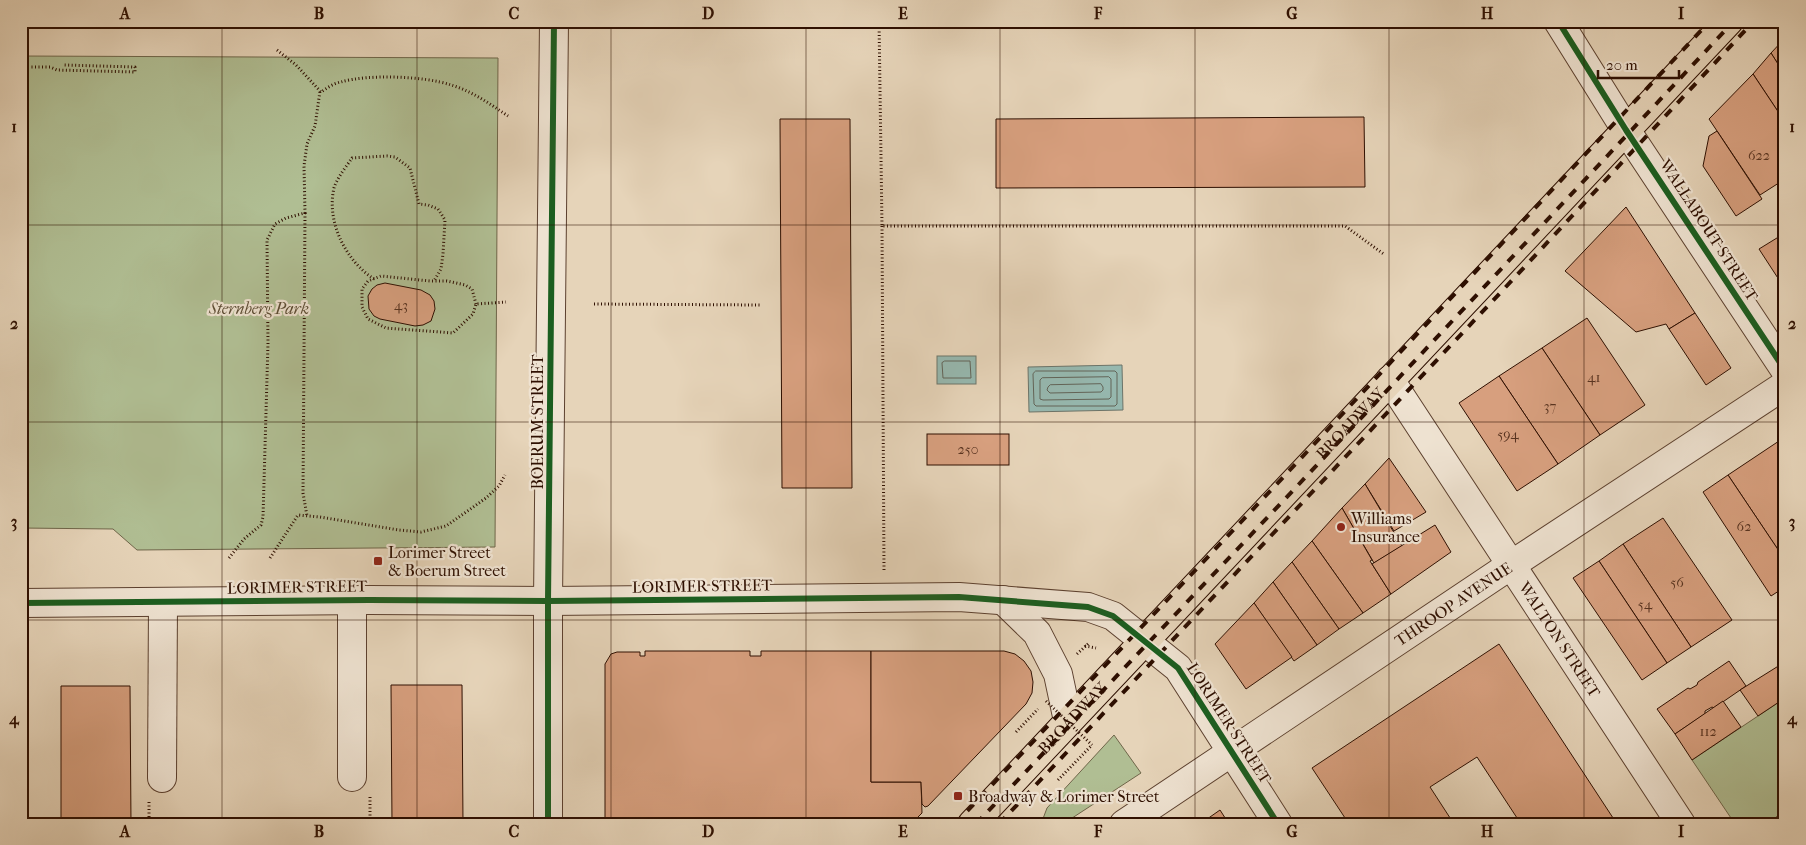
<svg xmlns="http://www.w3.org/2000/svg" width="1806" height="845" viewBox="0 0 1806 845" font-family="'IM FELL French Canon',serif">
<rect width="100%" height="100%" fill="#e6d4b9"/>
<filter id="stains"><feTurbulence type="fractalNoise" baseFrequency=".004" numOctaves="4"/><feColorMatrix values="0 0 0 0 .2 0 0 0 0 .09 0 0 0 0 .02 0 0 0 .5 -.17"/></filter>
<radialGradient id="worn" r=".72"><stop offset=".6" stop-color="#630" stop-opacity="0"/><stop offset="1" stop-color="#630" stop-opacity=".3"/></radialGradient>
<g fill="#b0be93" stroke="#6f664a">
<polygon points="21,56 498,58 495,547 137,550 113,529 21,528"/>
<polygon points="1785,698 1785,811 1767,824 1735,824 1692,760"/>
<polygon points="1114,735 1141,773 1063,824 1041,824 1047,808"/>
</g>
<g fill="#96b8af" stroke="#6c7469">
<rect x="937" y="356" width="39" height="28"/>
<polygon points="1122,365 1123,410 1029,412 1028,367"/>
</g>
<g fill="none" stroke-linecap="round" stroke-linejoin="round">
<g stroke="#626458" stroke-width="1">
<polygon points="945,361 970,361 971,378 943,378 942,363"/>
<polygon points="1036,371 1115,371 1117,373 1117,404 1115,406 1036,406 1034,404 1033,374"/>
<polygon points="1109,377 1111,379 1111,397 1109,399 1043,400 1040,399 1040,380 1042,378"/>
<polygon points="1101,384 1103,387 1103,390 1101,392 1050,393 1047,390 1048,387 1050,385"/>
</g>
</g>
<g fill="#d79f7e" stroke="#2e0f01">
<polygon points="1785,38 1785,75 1771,53"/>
<polygon points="1771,53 1785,75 1785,122 1753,74"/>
<polygon points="1753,74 1785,122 1785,179 1760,195 1709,119"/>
<polygon points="1364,117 1365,187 996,188 996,119"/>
<polygon points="780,119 850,119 852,488 782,488"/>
<polygon points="1717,131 1762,199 1736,216 1703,166 1709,136"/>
<polygon points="1626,207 1695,313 1669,329 1666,324 1636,332 1565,271"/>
<polygon points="1785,233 1785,289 1759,249"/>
<polygon points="385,283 421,290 430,295 434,301 435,309 431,321 423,325 415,326 380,319 374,316 369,309 368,296 372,289 377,285"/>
<polygon points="1695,313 1731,368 1706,385 1669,329"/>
<polygon points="1587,318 1645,405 1600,435 1542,348"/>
<polygon points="1542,348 1600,435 1558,464 1499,376"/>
<polygon points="1499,376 1558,464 1517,491 1459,403"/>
<rect x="927" y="434" width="82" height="31"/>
<polygon points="1779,441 1785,449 1785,560 1728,475"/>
<polygon points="1389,458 1426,512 1394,531 1365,484"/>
<polygon points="1728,475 1785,560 1785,587 1771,596 1703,492"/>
<polygon points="1365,484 1402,546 1374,563 1342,508"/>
<polygon points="1342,508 1372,560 1370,561 1391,594 1363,613 1312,541"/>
<polygon points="1663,518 1732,620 1691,647 1623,544"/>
<polygon points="1435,525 1451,552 1391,594 1372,564"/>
<polygon points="1312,541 1363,613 1339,629 1292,562"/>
<polygon points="1623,544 1691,647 1667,663 1599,561"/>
<polygon points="1599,561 1667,663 1642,680 1573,578"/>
<polygon points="1292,562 1339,629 1317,645 1273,582"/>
<polygon points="1273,582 1317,645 1294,661 1254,603"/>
<polygon points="1254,603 1292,657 1246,689 1215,644"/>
<polygon points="1499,644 1617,824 1521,824 1477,757 1430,787 1454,824 1349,824 1312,768"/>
<polygon points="645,651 750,651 750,656 761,656 761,651 871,651 871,782 921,782 922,813 911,824 851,824 851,818 832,818 832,824 605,824 605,664 611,654 617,652 640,652 640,656 645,656"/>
<polygon points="871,651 1004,651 1015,654 1024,661 1031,671 1033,682 1032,693 1026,704 928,806 925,807 922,804 921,782 871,782"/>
<polygon points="1729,661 1746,686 1714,708 1712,707 1705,711 1705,714 1675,734 1657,709 1688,688 1690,689 1697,685 1698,682"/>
<polygon points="1780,665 1785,673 1785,698 1758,716 1740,690"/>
<polygon points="391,685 462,685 463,824 392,824"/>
<polygon points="61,686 130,686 131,824 61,824"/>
<polygon points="1723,701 1741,727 1692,760 1675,734"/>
<polygon points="1220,810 1229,824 1200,824"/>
<polygon points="1785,811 1785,824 1767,824"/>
</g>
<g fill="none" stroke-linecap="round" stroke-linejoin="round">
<defs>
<g id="minor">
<polyline points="1558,21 1626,130 1785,370"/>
<path id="s1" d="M1390,380L1681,824"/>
<polyline points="1003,600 1037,633 1058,674 1068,721"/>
<polyline points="352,601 352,777"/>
<polyline points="21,603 369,600 548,601 959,597 1088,607 1113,616 1178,668 1278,824"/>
<polyline points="162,778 163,602"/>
<polyline points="548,824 548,601 554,21"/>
<path id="s2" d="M1124,824L1511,565L1785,385"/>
</g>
<g id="major">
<path id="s3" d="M972,824L1729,21"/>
</g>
</defs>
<use href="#minor" stroke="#5c402f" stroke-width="30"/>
<use href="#major" stroke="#2e0f01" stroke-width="30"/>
<g stroke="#2e0f01" stroke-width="3" stroke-dasharray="1 2.5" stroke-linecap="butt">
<polyline points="879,21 882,226 1345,226 1385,255"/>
<path d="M277,50L296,65L321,92C327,88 334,83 341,82C368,74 425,76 451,85C472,91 490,104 508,116"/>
<polyline points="21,67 50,67 57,70 135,72 135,67 64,65"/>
<polyline points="305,213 303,493 307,516"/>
<polyline points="882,226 884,570"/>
<path d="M374,279C346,261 326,222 334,188C337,178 346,167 352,158L387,156L395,157L410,168L419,204L428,205L438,209L445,220L443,254L441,269L434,281"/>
<polyline points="476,304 472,289 465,285 447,281 430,281 381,276 368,281 362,289 362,307 368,319 386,328 453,333 473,314 476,304 506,302"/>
<polyline points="594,304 761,305"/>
<polyline points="229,558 244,539 261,525 263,517 268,343 267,240 275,224 286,218 305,213 304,166 307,144 315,126 320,91"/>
<polyline points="270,558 298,515 320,517 399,530 421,532 446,526 486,498 499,486 505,475"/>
<polyline points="1085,646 1096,648"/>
<polyline points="1077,654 1089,643"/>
<polyline points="1016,732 1038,709"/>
<polyline points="1058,780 1092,745"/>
<polyline points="370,797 370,824"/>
<polyline points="149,824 149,802"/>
</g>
<use href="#minor" stroke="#efe3d2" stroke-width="28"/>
<use href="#major" stroke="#e6d4b9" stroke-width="28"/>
<g stroke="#2e0f01" stroke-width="4" stroke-dasharray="9 9" stroke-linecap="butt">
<polyline points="955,824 1274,487 1710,21"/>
<polyline points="976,824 1285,499 1734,21"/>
<polyline points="999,824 1502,291 1754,21"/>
</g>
<polyline stroke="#2e0f01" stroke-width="3" stroke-dasharray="1 2.5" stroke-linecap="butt" points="1046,701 1092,745"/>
<defs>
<g id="cycleway">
<polyline points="1558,21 1626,130 1785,370"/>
<polyline points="21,603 369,600 548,601 959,597 1088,607 1113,616 1178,668 1278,824"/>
<polyline points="548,824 548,601 554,21"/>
</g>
</defs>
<use href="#cycleway" stroke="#efe3d2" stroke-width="9"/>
<use href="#cycleway" stroke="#1b5e20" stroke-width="6"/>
</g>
<path fill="none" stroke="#2e0f01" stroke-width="1" stroke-opacity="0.55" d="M222,21V824M417,21V824M611,21V824M806,21V824M1000,21V824M1195,21V824M1389,21V824M1584,21V824M21,225H1785M21,422H1785M21,620H1785"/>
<g fill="#8f2418" stroke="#efe3d2" stroke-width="2">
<circle cx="1341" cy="527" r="5"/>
<rect x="373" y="556" width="10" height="10" rx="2.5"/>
<rect x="953" y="791" width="10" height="10" rx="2.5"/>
</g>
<g text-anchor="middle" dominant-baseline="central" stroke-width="4.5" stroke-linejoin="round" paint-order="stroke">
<g font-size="14" fill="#583320">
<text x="1759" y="155">622</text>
<text x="401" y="305">43</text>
<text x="1594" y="377">41</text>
<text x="1550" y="406">37</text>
<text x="1508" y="434">594</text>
<text x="968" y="449">250</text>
<text x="1744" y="526">62</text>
<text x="1677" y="582">56</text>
<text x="1645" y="604">54</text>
<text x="1708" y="731">112</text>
</g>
<g font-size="16" fill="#2e0f01" stroke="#efe3d2">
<text transform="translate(1709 230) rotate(57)">WALLABOUT STREET</text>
<text transform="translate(537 422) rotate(-90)">BOERUM STREET</text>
<text stroke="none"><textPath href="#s3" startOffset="551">BROADWAY</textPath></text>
<text transform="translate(702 586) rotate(-1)">LORIMER STREET</text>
<text transform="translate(297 587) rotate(-1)">LORIMER STREET</text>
<text stroke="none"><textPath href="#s2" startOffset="396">THROOP AVENUE</textPath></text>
<text stroke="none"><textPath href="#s1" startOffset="310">WALTON STREET</textPath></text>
<text stroke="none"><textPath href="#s3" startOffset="146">BROADWAY</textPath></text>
<text transform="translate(1229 723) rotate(57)">LORIMER STREET</text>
</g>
<g font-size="16" font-style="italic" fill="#5c4c34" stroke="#efe3d2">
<text x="259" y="308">Sternberg Park</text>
</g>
<g font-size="16" fill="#2e0f01" stroke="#efe3d2" text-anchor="start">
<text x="1351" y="518">Williams<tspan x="1351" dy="18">Insurance</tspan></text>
<text x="388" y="552">Lorimer Street<tspan x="388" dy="18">&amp; Boerum Street</tspan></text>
<text x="968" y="796">Broadway &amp; Lorimer Street</text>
</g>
</g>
<rect width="1806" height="845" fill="none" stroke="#e6d4b9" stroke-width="55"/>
<path d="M1598 70v8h81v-8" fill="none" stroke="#2e0f01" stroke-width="2.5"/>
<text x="1606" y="70" font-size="15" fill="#2e0f01" stroke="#efe3d2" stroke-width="4" paint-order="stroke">20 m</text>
<rect x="28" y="28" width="1750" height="790" fill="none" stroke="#2e0f01" stroke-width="2"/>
<g font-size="16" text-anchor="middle" font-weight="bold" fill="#2e0f01">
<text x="125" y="19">A</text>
<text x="319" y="19">B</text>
<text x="514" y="19">C</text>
<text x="708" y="19">D</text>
<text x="903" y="19">E</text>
<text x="1098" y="19">F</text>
<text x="1292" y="19">G</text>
<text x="1487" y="19">H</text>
<text x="1681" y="19">I</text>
<text x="14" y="132">1</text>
<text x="1792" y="132">1</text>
<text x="14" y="329">2</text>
<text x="1792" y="329">2</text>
<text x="14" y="527">3</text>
<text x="1792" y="527">3</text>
<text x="14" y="724">4</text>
<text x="1792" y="724">4</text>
<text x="125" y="837">A</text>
<text x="319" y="837">B</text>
<text x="514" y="837">C</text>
<text x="708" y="837">D</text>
<text x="903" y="837">E</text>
<text x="1098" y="837">F</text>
<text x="1292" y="837">G</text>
<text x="1487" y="837">H</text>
<text x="1681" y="837">I</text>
</g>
<rect width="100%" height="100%" filter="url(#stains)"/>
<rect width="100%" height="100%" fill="url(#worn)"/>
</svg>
